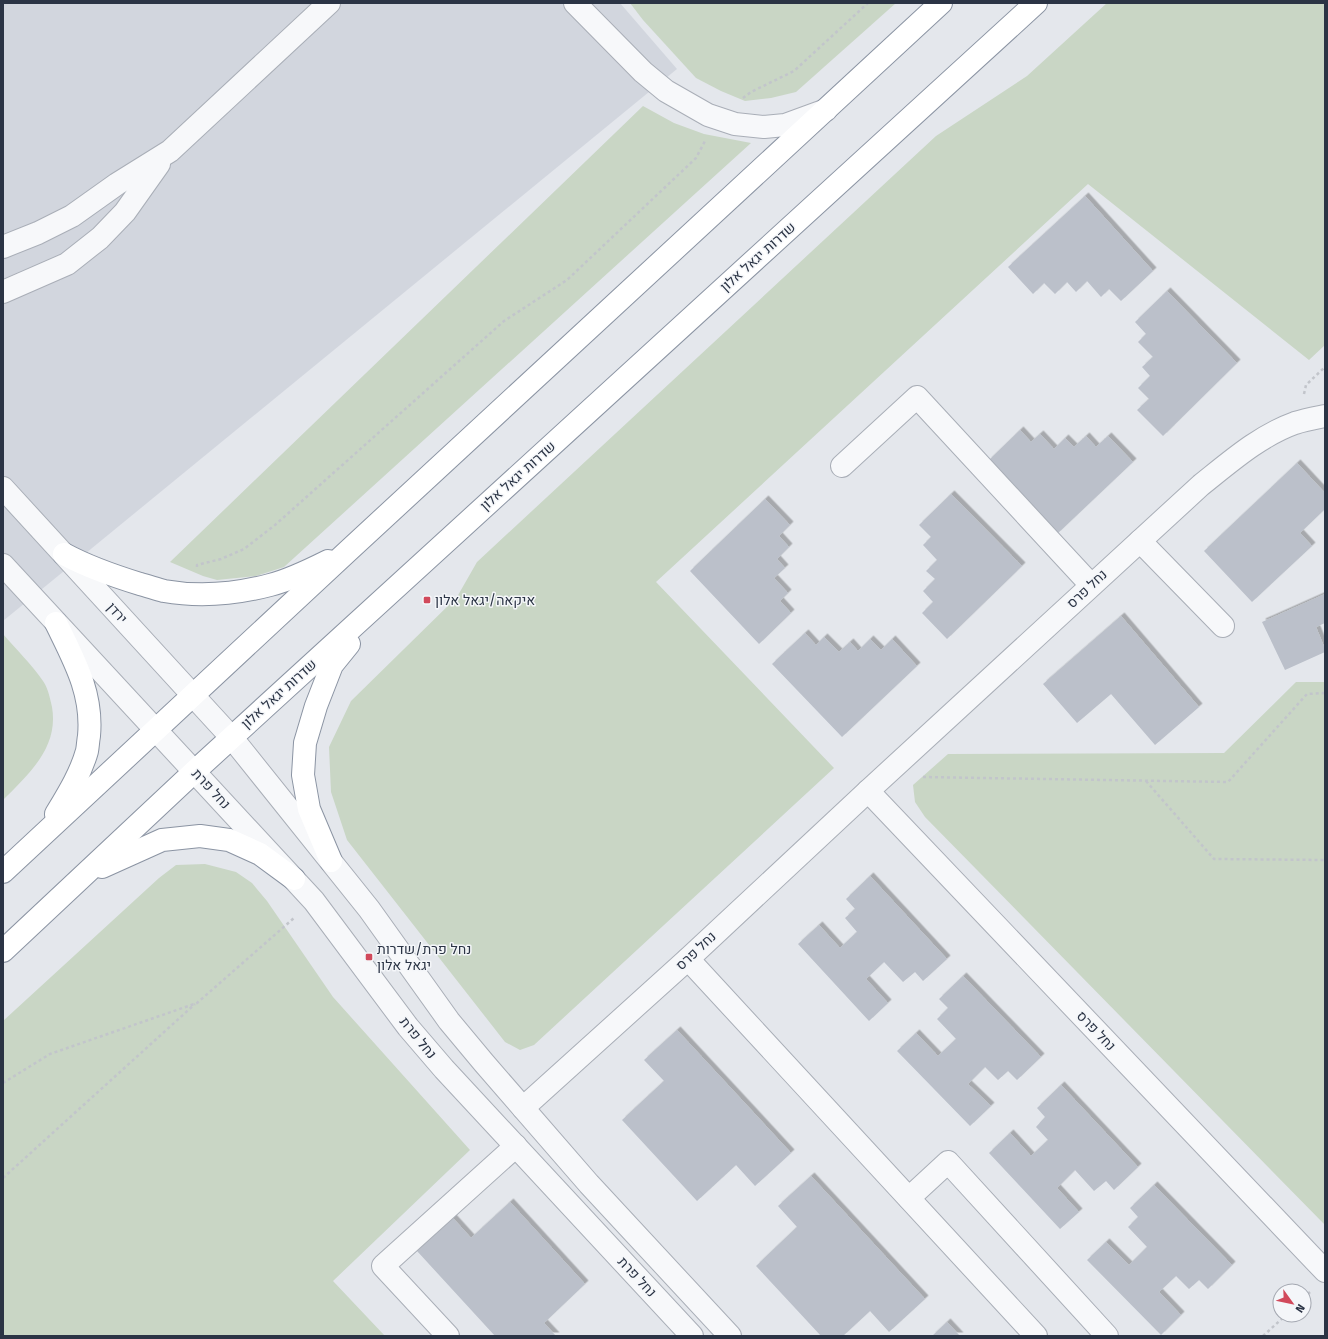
<svg xmlns="http://www.w3.org/2000/svg" width="1328" height="1339" viewBox="0 0 1328 1339" font-family="'Fira Sans',Heebo,sans-serif">
<defs>
<filter id="shadow"><feDropShadow dx="3.5" dy="-3.5" stdDeviation="0" flood-color="#0004"/></filter>
</defs>
<rect width="100%" height="100%" fill="#e4e7ec"/>
<polygon fill="#d2d6de" points="3,3 620,3 677,69 3,621"/>
<g fill="#c9d6c5">
<polygon points="630,3 896,3 796,92 771,98 745,101 721,91 696,78 643,20"/>
<polygon points="1107,3 1325,3 1325,345 1309,360 1088,184 656,582 834,768 534,1045 520,1050 505,1042 347,840 331,792 329,747 351,701 457,597 477,562 936,136 1027,76"/>
<polygon points="643,106 674,123 704,134 751,143 284,567 256,576 217,580 203,576 170,562"/>
<path d="M3,634C16,649 32,665 43,681C48,688 50,698 52,707C59,747 29,774 3,800Z"/>
<polygon points="1296,682 1325,682 1325,1225 925,817 915,802 913,785 948,754 1224,753"/>
<polygon points="205,864 236,872 252,883 267,901 333,997 470,1150 333,1281 385,1336 3,1336 3,1021 159,878 176,865"/>
</g>
<g fill="#bbc0ca" filter="url(#shadow)">
<polygon points="1085,196 1153,271 1121,301 1109,289 1101,297 1087,281 1076,292 1067,282 1055,294 1044,283 1033,294 1008,267"/>
<polygon points="1167,291 1237,363 1163,436 1137,410 1149,399 1138,388 1150,376 1142,367 1153,357 1138,342 1146,334 1135,322"/>
<polygon points="1020,430 1031,442 1040,434 1054,449 1065,438 1074,447 1086,436 1096,447 1108,436 1133,462 1057,534 988,461"/>
<polygon points="1297,463 1325,493 1325,509 1300,533 1312,546 1252,602 1204,551"/>
<polygon points="951,494 1022,566 947,639 922,613 933,602 923,591 935,579 926,571 937,560 923,545 931,537 919,525"/>
<polygon points="765,499 790,525 779,536 789,547 777,559 785,568 774,578 788,593 780,601 791,613 759,644 690,571"/>
<polygon points="1325,594 1325,623 1316,627 1325,649 1325,652 1285,670 1262,622"/>
<polygon points="1121,616 1199,707 1155,745 1111,694 1077,723 1043,684"/>
<polygon points="805,633 816,645 824,637 839,652 850,642 858,651 870,639 881,650 892,639 917,666 842,737 772,664"/>
<polygon points="870,876 947,959 923,981 915,972 903,982 884,962 866,979 888,1003 869,1021 798,944 819,925 840,948 857,932 845,918 855,909 846,899"/>
<polygon points="963,976 1041,1057 1017,1080 1008,1071 998,1080 985,1067 968,1084 991,1106 970,1126 897,1051 916,1033 938,1056 956,1039 937,1019 948,1008 939,999"/>
<polygon points="677,1030 791,1153 755,1186 736,1165 697,1201 622,1120 664,1081 644,1060"/>
<polygon points="1061,1085 1138,1167 1114,1190 1106,1181 1094,1191 1075,1170 1057,1188 1079,1212 1060,1229 989,1153 1010,1133 1031,1156 1048,1140 1036,1127 1045,1117 1037,1108"/>
<polygon points="811,1176 925,1299 889,1332 870,1311 843,1336 821,1336 756,1266 797,1227 778,1206"/>
<polygon points="1154,1185 1232,1265 1208,1289 1199,1280 1189,1289 1176,1276 1159,1292 1181,1315 1161,1335 1087,1260 1106,1242 1129,1265 1147,1247 1128,1227 1138,1217 1130,1208"/>
<polygon points="510,1202 585,1284 544,1323 556,1336 495,1336 417,1251 452,1217 471,1238"/>
<polygon points="947,1322 960,1336 932,1336"/>
</g>
<g fill="none" stroke-linecap="round" stroke-linejoin="round">
<defs>
<g id="minor">
<polyline points="575,3 643,72 666,91 708,115 735,124 764,127 785,125 826,110"/>
<polyline points="3,247 38,233 72,216 117,184 170,151 329,3"/>
<polyline points="3,292 67,264 100,238 125,212 159,164"/>
<polyline points="842,466 917,397 1091,585"/>
<polyline points="3,488 232,738 369,909 449,1021 484,1063 589,1184 730,1336"/>
<polyline points="1140,541 1223,626"/>
<polyline points="3,565 314,901 408,1027 444,1069 692,1336"/>
<polyline points="868,791 1325,1271"/>
<polyline points="688,959 1036,1336"/>
<path d="M523,1108L688,959L868,791L1201,485C1230,462 1259,436 1295,423C1304,420 1315,418 1325,416"/>
<polyline points="909,1198 948,1162 1107,1336"/>
<polyline points="448,1336 383,1266 516,1146"/>
</g>
<g id="highway">
<path d="M64,554C88,567 114,576 140,584C148,586 156,589 164,591C198,597 236,594 270,585C290,580 310,570 328,561"/>
<path d="M56,814C68,794 81,773 87,751C88,746 88,741 89,736C93,693 74,660 56,623"/>
<polyline points="331,861 309,809 303,775 305,743 316,706 332,665 349,644"/>
<polyline points="102,867 162,840 200,836 229,840 260,854 294,879"/>
<polyline points="3,872 348,551 941,3"/>
<polyline points="3,951 195,771 1036,3"/>
</g>
</defs>
<use href="#minor" stroke="#a9aeb7" stroke-width="24"/>
<use href="#highway" stroke="#8b94a3" stroke-width="24"/>
<g stroke="#c2c5cb" stroke-width="2.5" stroke-dasharray="3 3" stroke-linecap="butt">
<polyline points="743,98 751,92 794,71 868,3"/>
<polyline points="1304,394 1306,385 1325,367"/>
<polyline points="197,567 197,565 221,559 244,549 275,525 504,321 567,280 696,158 705,141"/>
<polyline points="923,777 1228,782 1307,694 1325,693"/>
<polyline points="1146,781 1214,859 1325,860"/>
<polyline points="3,1083 50,1054 197,1003 294,918"/>
<polyline points="3,1178 195,1004"/>
<polyline points="1304,1298 1310,1292"/>
<polyline points="1263,1336 1286,1315"/>
</g>
<use href="#minor" stroke="#f7f8fa" stroke-width="22"/>
<use href="#highway" stroke="#fff" stroke-width="22"/>
</g>
<g fill="#d1495b" stroke="#f4f6f9" stroke-width="1.5">
<rect x="423" y="596" width="8" height="8" rx="2"/>
<rect x="365" y="953" width="8" height="8" rx="2"/>
</g>
<g text-anchor="middle" dominant-baseline="central" stroke-width="3" stroke-linejoin="round" paint-order="stroke">
<g font-size="14" fill="#2b3445" stroke="#f4f6f9">
<text transform="translate(758 257) rotate(-42)">שדרות יגאל אלון</text>
<text transform="translate(518 476) rotate(-42)">שדרות יגאל אלון</text>
<text transform="translate(1087 589) rotate(-43)">נחל פרס</text>
<text transform="translate(117 613) rotate(48)">ירדן</text>
<text transform="translate(279 694) rotate(-42)">שדרות יגאל אלון</text>
<text transform="translate(211 789) rotate(47)">נחל פרת</text>
<text transform="translate(696 951) rotate(-43)">נחל פרס</text>
<text transform="translate(1096 1031) rotate(46)">נחל פרס</text>
<text transform="translate(418 1038) rotate(51)">נחל פרת</text>
<text transform="translate(637 1277) rotate(47)">נחל פרת</text>
</g>
<g font-size="14" fill="#2b3445" stroke="#f4f6f9" text-anchor="start">
<text x="435" y="600">איקאה/יגאל אלון</text>
<text x="377" y="949">נחל פרת/שדרות<tspan x="377" dy="16">יגאל אלון</tspan></text>
</g>
</g>
<rect width="1328" height="1339" fill="none" stroke="#2b3445" stroke-width="8"/>
<g transform="translate(1292 1303) rotate(123)"><circle r="19" fill="#f4f6f9" stroke="#a4a8b1"/>
<path d="M0-3L7 15L0 10L-7 15Z" fill="#d1495b"/>
<text y="-6" font-size="11" font-weight="bold" text-anchor="middle" fill="#2b3445">N</text>
</g>
</svg>
